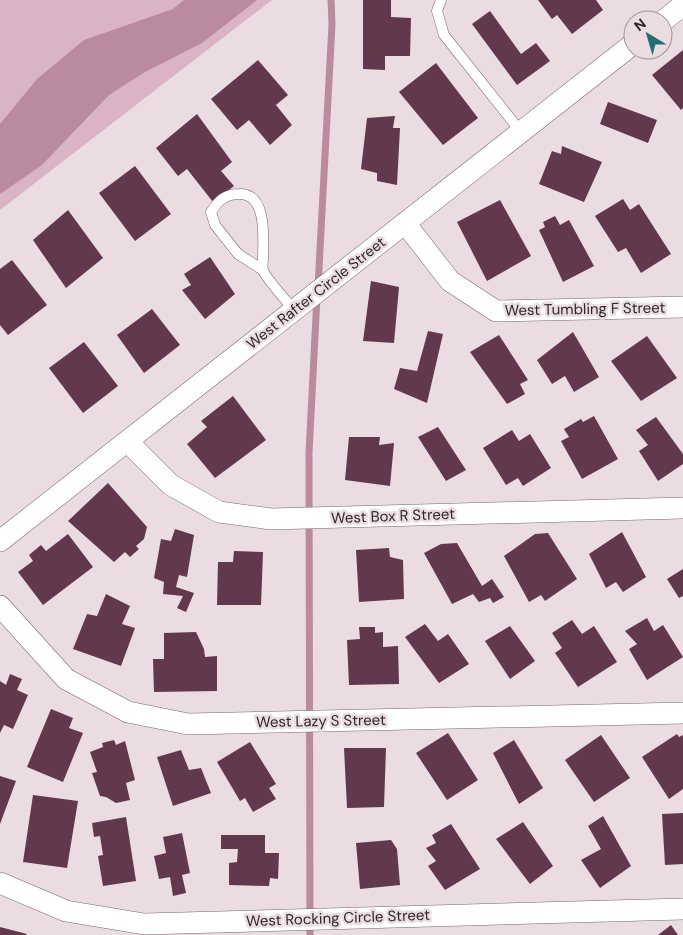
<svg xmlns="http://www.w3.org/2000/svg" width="683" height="935" viewBox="0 0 683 935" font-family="'DM Sans',sans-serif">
<rect width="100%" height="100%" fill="#ebdce2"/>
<polygon fill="#dab4c4" points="0,0 272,0 0,210"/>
<polygon fill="#ba8a9f" points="184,0 257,0 202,43 145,72 109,95 42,165 0,194 0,124 37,79 84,40 173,9"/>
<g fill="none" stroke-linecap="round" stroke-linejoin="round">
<g stroke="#ba8a9f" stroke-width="7">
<polyline points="318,287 332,24 331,0"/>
<polyline points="310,935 309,453 317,297"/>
</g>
</g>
<g fill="#61384c">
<polygon points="363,0 391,0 391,17 411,18 410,56 385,56 385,70 363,69"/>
<polygon points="538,0 596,0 603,10 572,34 557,15 552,19"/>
<polygon points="490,11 521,54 536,43 550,61 517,85 472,24"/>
<polygon points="683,50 683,108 681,110 652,75"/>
<polygon points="258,60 288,95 276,105 292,125 270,145 249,120 237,130 211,99"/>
<polygon points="436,63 478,118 443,145 399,92"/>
<polygon points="608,102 657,120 648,143 600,124"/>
<polygon points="197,114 232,162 221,171 234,186 213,202 187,169 178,176 156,148"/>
<polygon points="395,116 393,128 400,128 397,185 377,181 377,173 361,169 367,118"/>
<polygon points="562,146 602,162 584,202 539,184 552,151 561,154"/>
<polygon points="135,166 171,214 135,241 99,193"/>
<polygon points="623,199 630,210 639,204 671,254 641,273 626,248 618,252 595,216"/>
<polygon points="500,200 531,256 487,281 457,222"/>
<polygon points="68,210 103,258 66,288 33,240"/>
<polygon points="555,216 560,225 569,220 594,266 563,282 539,230 545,227 543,222"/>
<polygon points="210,257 235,294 205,319 182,290 191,285 184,274"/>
<polygon points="12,260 47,305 8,335 0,325 0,269"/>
<polygon points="371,281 399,287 394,343 363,341"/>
<polygon points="152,309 180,345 144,373 117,335"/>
<polygon points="428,331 443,334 427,403 394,389 400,368 417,371"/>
<polygon points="573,332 599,377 574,392 565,376 552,384 537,360"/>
<polygon points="499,335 528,380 520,384 525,394 507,404 470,352"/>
<polygon points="647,336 677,378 641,401 611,361"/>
<polygon points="84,342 118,386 83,413 49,368"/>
<polygon points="233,396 266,440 215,478 187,444 207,427 201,421"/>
<polygon points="594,416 618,459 582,479 561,441 569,437 564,429 581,419 583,422"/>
<polygon points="656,417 683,454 683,464 658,481 639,451 648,445 636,430"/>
<polygon points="438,427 466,470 446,481 418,437"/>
<polygon points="512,430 519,441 530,434 551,468 523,486 518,478 506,485 483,448"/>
<polygon points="349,437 380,437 379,445 394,443 390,486 345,480"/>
<polygon points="108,483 147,527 144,539 136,546 139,549 130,557 125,552 114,562 68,521"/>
<polygon points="175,529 194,535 187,577 179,575 176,587 194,593 186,612 177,608 183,596 163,594 164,582 154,578 161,539 171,541"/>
<polygon points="622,532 646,577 623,592 616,582 606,588 589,554"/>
<polygon points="548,533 577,579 545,601 541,595 529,602 504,556 535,534"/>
<polygon points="68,534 93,567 43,605 18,572 33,561 29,555 41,545 46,551"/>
<polygon points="457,543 482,586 492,579 504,597 493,603 490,598 479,602 473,594 452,604 424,553 441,544"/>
<polygon points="389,548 390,557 403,560 404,599 359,602 356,550"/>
<polygon points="234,551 263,552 261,605 217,605 218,562 233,562"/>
<polygon points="683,569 683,596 679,598 667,579"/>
<polygon points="106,594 130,606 122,624 135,628 121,666 73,649 87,614 97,616"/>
<polygon points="647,618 654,631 663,625 683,657 647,680 629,649 637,644 625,631"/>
<polygon points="572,620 582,634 594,626 617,662 578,687 555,653 562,648 552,633"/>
<polygon points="425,624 438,641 448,634 469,664 439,683 405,637"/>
<polygon points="510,626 535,661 510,679 485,641"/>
<polygon points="359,627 375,627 375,633 383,632 383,647 398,646 399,684 349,685 347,640 360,639"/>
<polygon points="196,632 204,649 205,657 217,656 217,691 154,692 153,659 164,659 164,633"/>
<polygon points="10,674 22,679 17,690 28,695 13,729 4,725 0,733 0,681 6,685"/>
<polygon points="51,709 73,718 69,728 83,733 63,782 27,767"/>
<polygon points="448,733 478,780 447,800 416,753"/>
<polygon points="677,734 679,737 683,735 683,789 669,799 642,757"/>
<polygon points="601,735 630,778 594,802 565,760"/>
<polygon points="114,740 116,745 125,741 135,780 126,783 130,800 116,803 106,797 100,796 92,773 97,772 90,752 103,747 102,743"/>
<polygon points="514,740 543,788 519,804 493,753"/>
<polygon points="250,742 276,784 269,788 276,799 253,812 245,798 240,801 217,762"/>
<polygon points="344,748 386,748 384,807 347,808"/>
<polygon points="181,750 189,770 201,768 211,793 173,806 157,757"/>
<polygon points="0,776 16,781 0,824"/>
<polygon points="33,795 78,801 67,868 23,862"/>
<polygon points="683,813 683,864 665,865 662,814"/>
<polygon points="603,816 631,866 600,888 581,860 601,849 588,826"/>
<polygon points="126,817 136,881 103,886 98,856 103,855 100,836 94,837 92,823"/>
<polygon points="523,822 553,866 530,884 496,839"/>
<polygon points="451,824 480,869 445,890 428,866 436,861 426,848 436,843 432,835"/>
<polygon points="182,833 190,873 182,875 186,893 173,896 170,877 159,879 154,856 166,853 163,837"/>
<polygon points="221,835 265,835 265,853 279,853 278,879 270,878 269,886 229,885 229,863 237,862 238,849 221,849"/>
<polygon points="391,840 397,849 400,885 360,889 356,843"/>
<polygon points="671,925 678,935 658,935"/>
<polygon points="0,927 27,934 26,935 0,935"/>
</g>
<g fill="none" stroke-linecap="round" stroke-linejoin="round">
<defs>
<g id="service">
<polyline points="441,0 437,11 444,35 521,132"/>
<path d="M263,270L238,254L215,225L211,212C218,201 225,194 239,194C268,193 263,239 263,259C263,262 262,267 263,270C265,277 288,303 294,310"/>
</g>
<g id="minor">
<polyline points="663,21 683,5"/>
<polyline points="405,223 450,281 496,311 683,307"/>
<polyline points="128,442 171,485 219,512 271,519 683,508"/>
<polyline points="0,541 633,44"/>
<polyline points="0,606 66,679 128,712 188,724 683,713"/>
<polyline points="0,883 66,911 144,924 683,909"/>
</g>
</defs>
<use href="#service" stroke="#74676c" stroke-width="11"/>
<use href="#minor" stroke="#74676c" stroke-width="22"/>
<use href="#service" stroke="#fff" stroke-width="10"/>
<use href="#minor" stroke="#fff" stroke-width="21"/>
</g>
<g text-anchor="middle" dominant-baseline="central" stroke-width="5" stroke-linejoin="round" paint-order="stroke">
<g font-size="15" fill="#2c2729" stroke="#ebdce2">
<text transform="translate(316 293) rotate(-38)">West Rafter Circle Street</text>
<text transform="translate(585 309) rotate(-1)">West Tumbling F Street</text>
<text transform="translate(393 516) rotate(-2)">West Box R Street</text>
<text transform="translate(321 721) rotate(-1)">West Lazy S Street</text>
<text transform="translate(338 918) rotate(-2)">West Rocking Circle Street</text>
</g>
</g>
<g transform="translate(648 35) rotate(322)"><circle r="24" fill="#ebdce2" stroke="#9f9498"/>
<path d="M0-4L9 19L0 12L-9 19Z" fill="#226e72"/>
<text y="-8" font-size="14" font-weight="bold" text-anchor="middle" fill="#2c2729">N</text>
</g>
</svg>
